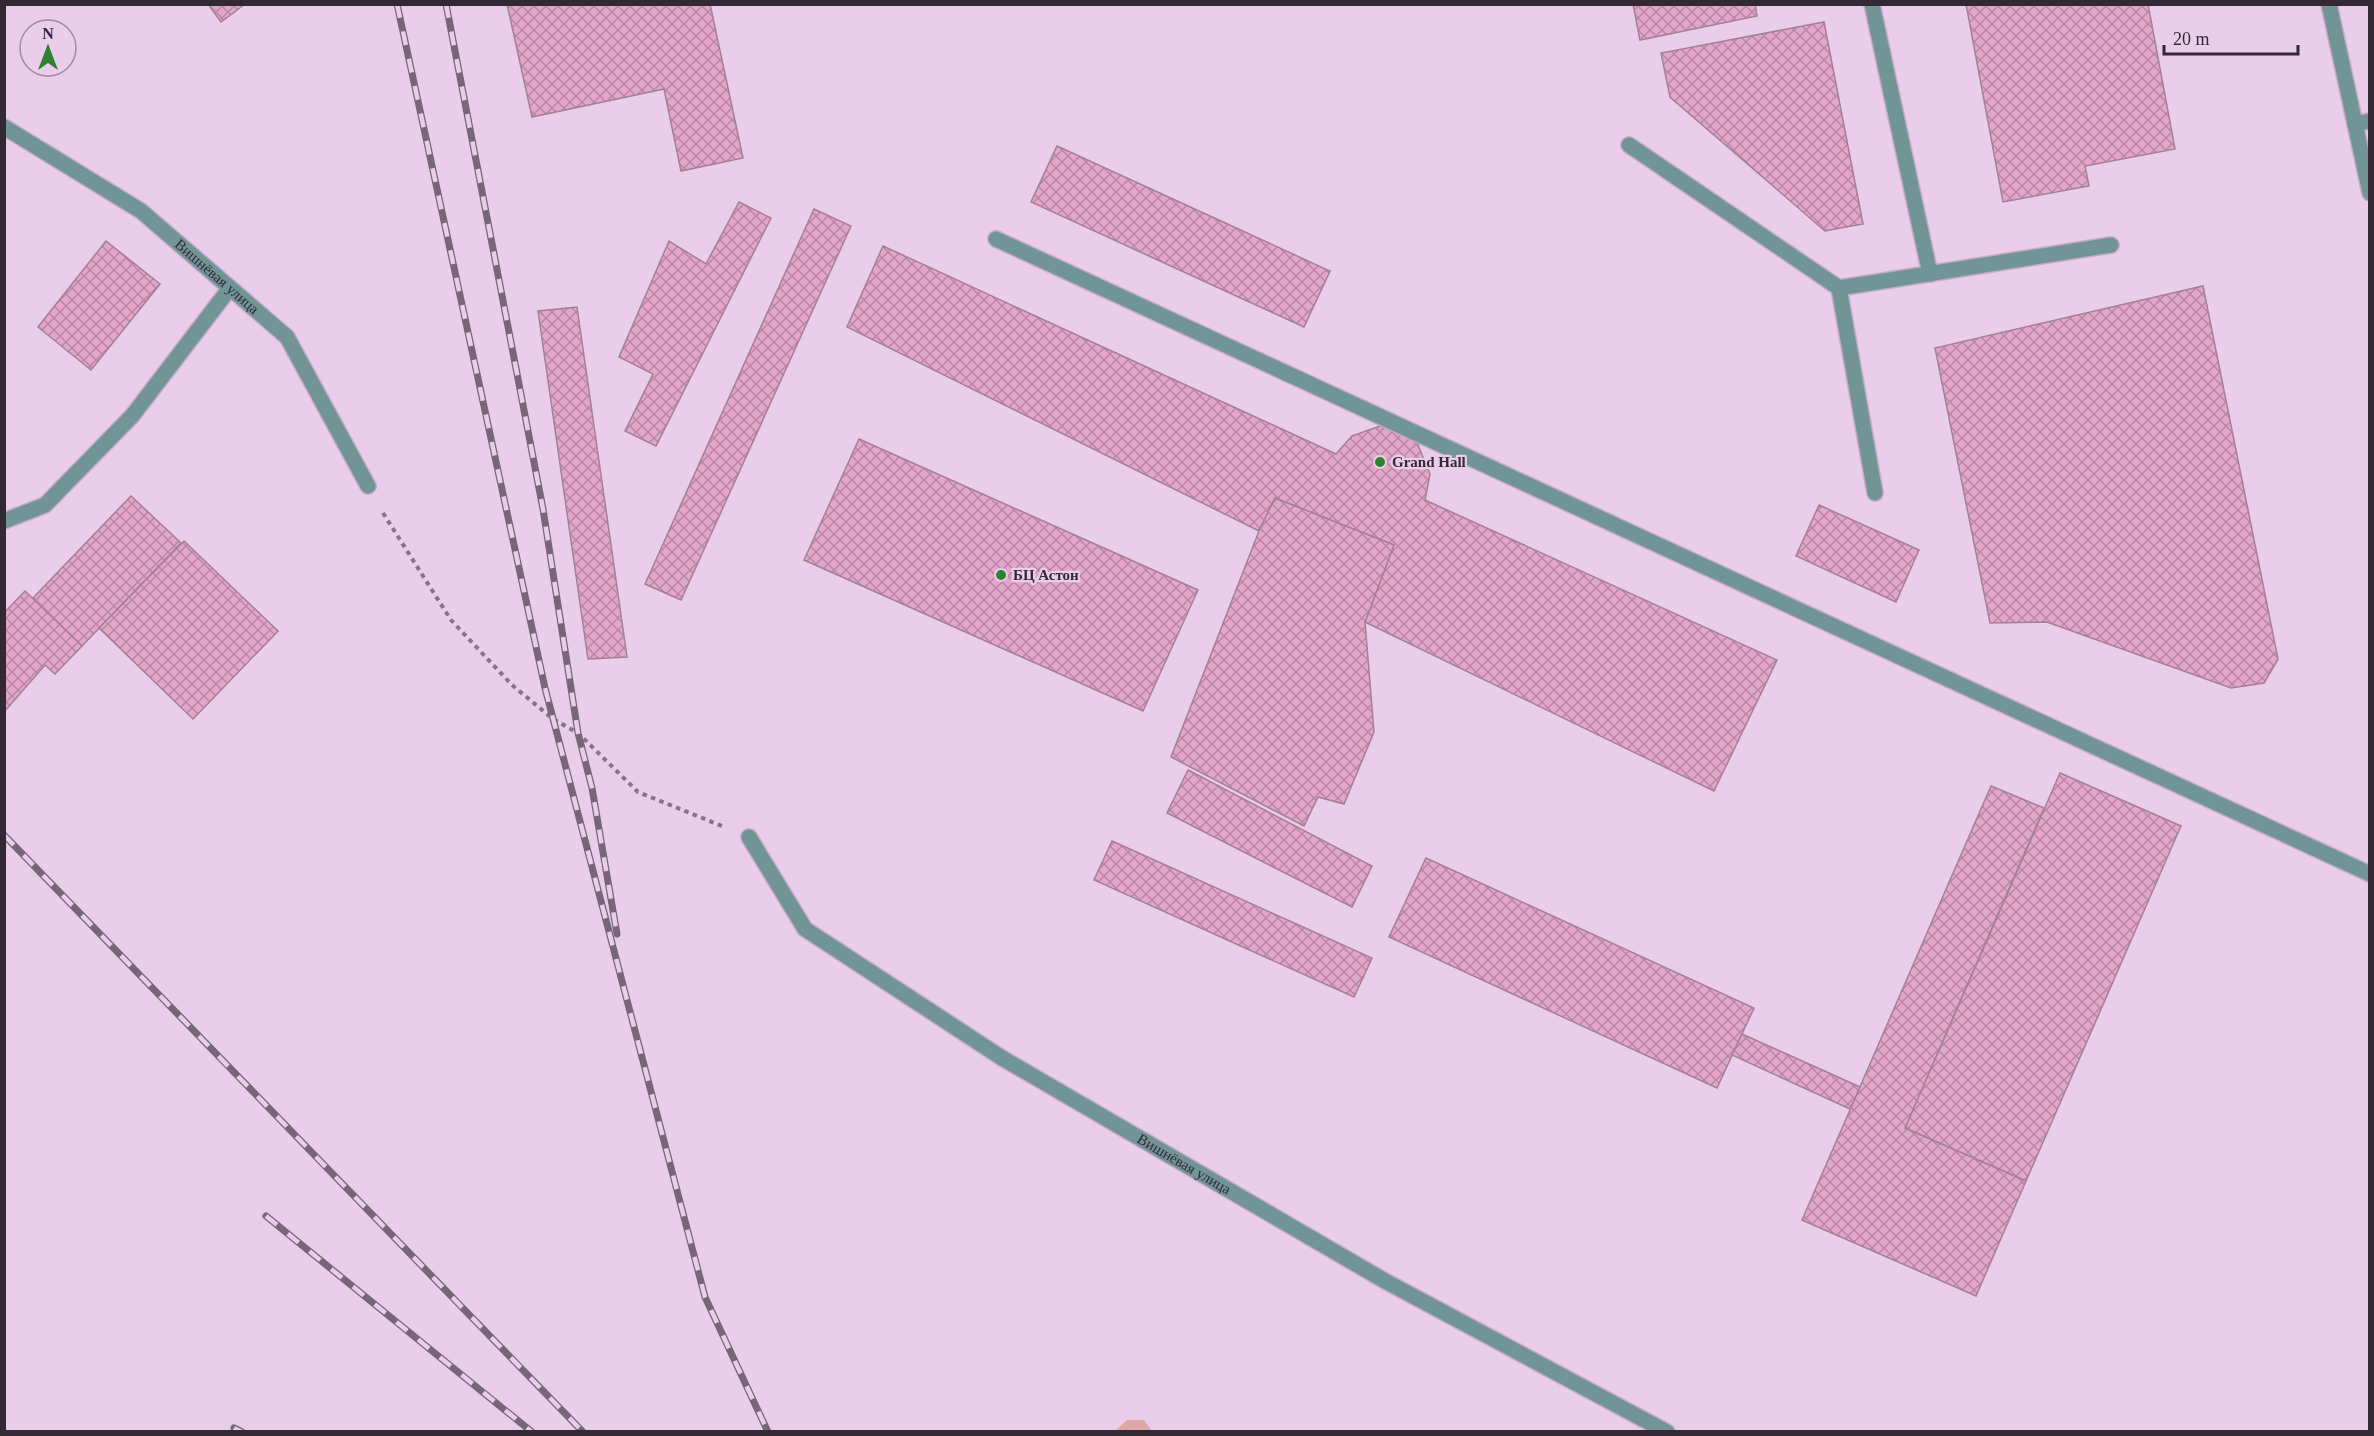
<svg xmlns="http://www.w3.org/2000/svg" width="2374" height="1436" viewBox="0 0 2374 1436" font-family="Georgia,serif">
<defs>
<pattern id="building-cross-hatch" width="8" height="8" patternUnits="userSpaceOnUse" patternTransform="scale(1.5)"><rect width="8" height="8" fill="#e3a5c9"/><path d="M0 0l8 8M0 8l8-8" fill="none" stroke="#b986a4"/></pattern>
</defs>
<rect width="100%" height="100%" fill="#e9cdeb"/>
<polygon fill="#dea7a3" points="1127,1420 1144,1420 1152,1431 1115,1431"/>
<g fill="url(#building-cross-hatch)" stroke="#a38194" stroke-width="1.5">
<polygon points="208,4 245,4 221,22"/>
<polygon points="507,4 710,4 743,158 681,171 664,89 532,117"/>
<polygon points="1633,4 1755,4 1757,16 1640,40"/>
<polygon points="1966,4 2148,4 2175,149 2085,166 2089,186 2003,202"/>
<polygon points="1824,22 1863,224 1825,231 1670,97 1661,53"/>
<polygon points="1057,146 1330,271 1304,327 1031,202"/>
<polygon points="739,202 771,218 656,446 625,431 653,374 619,357 669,241 706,264"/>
<polygon points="814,209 851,226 681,600 645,584"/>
<polygon points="106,241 160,284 91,370 38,327"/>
<polygon points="883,246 1336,454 1352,436 1380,426 1416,440 1430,474 1425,500 1777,660 1714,791 1365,622 1394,545 1275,498 1259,531 847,327"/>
<polygon points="2203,286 2278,659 2264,683 2231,688 2047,622 1990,623 1935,348"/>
<polygon points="577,307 627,657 588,659 538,311"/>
<polygon points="859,439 1198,590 1143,711 804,560"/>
<polygon points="131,496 181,543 82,646 32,599"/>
<polygon points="1275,498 1394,545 1365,622 1374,732 1344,804 1318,797 1304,826 1171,757 1259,531"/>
<polygon points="1819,505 1919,550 1896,602 1796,556"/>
<polygon points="184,541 278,631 193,719 99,628"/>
<polygon points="25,591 82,646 55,674 45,665 4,712 4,613"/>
<polygon points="1188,770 1372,866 1352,907 1167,813"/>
<polygon points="2060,773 2181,826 2026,1181 1905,1128"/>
<polygon points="1991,786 2044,808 1905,1128 2026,1181 1976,1296 1802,1220"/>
<polygon points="1112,841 1372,958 1354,997 1094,880"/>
<polygon points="1426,858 1754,1008 1717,1088 1389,937"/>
<polygon points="1742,1034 1860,1087 1850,1109 1732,1055"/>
</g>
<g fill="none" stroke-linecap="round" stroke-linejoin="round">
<defs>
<g id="service">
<polyline points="1872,4 1930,274"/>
<polyline points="2355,124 2370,121"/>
<polyline points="1629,145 1839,288 2111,245"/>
<polyline points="996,239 2370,874"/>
<polyline points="1839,288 1875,493"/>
<polyline points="4,521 45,505 132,416 230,288"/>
</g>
<g id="minor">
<polyline points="2329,4 2370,193"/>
<path id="s1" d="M4,127L141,211L287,337L368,486"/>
<path id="s2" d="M749,837L805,929L1002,1058L1385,1281L1667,1432"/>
</g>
</defs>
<use href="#service" stroke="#c5acc6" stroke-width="18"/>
<use href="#minor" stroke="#c5acc6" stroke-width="18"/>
<polyline stroke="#867488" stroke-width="4" stroke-dasharray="4.5 4.5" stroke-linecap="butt" points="383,513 451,620 512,685 553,719 578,733 638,792 722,826"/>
<use href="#service" stroke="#719497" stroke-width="15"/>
<use href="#minor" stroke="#719497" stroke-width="15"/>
<defs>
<g id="rail">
<polyline points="397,4 545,688 705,1297 768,1432"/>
<polyline points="446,4 543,509 578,733 592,788 617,934"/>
<polyline points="4,835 583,1432"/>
<polyline points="266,1216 532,1432"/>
<polyline points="234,1428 242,1432"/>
</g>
</defs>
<use href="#rail" stroke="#776678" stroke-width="7"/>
<use href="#rail" stroke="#e9cdeb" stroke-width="4.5" stroke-dasharray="14" stroke-linecap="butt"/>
</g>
<g fill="#2e822f" stroke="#e9cdeb" stroke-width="2">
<circle cx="1380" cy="462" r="6"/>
<circle cx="1001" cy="575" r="6"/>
</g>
<g text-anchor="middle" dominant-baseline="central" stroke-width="4.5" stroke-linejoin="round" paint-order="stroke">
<g font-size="15" fill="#332934" stroke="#e9cdeb">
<text stroke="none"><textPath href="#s1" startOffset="261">Вишнёвая улица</textPath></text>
<text stroke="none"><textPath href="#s2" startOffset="554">Вишнёвая улица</textPath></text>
</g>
<g font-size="15" font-weight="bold" fill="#332934" stroke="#e9cdeb" text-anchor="start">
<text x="1392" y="462">Grand Hall</text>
<text x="1013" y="575">БЦ Астон</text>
</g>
</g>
<rect width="2374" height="1436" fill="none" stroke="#332934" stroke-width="12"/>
<g transform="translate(48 48)"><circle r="28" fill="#e9cdeb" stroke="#a08ba2" stroke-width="1.5"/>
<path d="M0-4.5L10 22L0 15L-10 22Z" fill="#2e822f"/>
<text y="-9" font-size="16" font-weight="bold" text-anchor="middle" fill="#332934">N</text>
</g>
<path d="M2164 45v9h134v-9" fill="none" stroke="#332934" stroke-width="3"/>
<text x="2173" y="45" font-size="18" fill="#332934" stroke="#e9cdeb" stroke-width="4.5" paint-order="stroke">20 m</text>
</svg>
